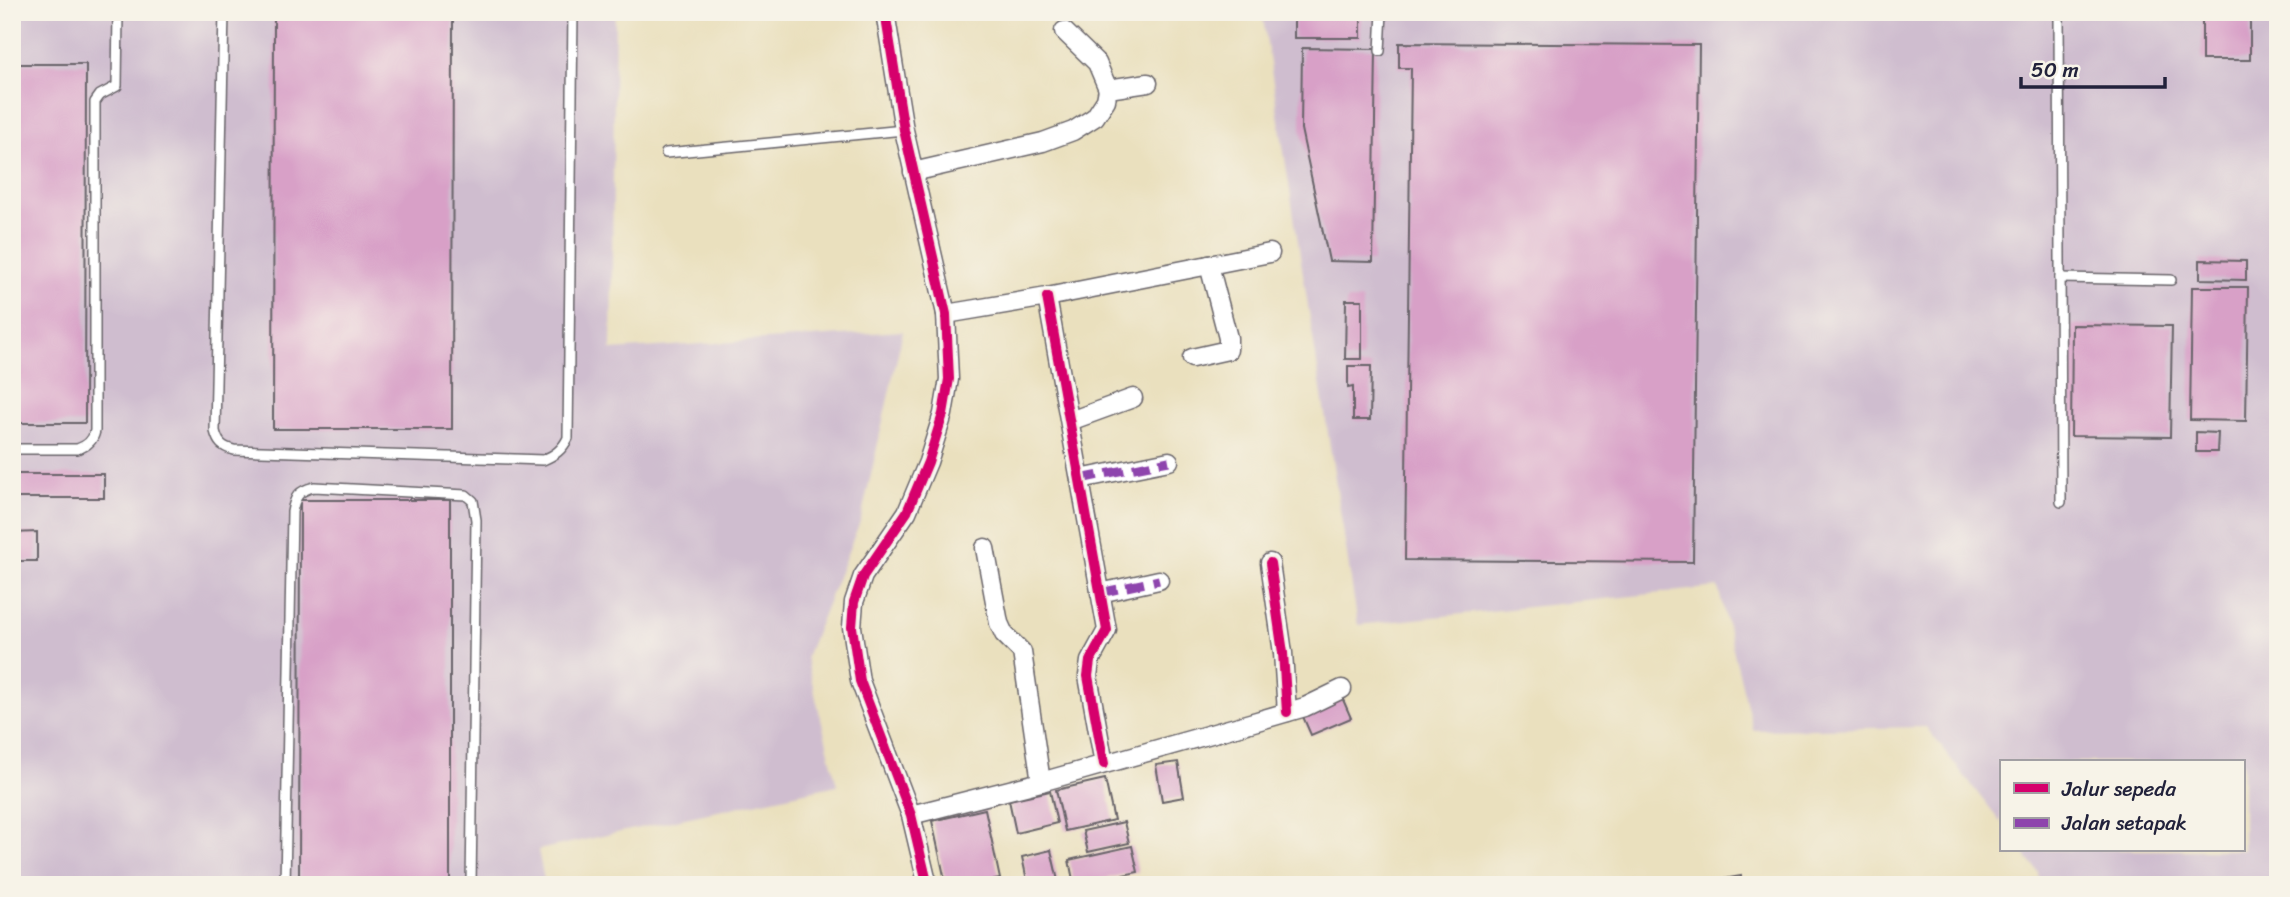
<svg xmlns="http://www.w3.org/2000/svg" width="2290" height="897" viewBox="0 0 2290 897" font-family="Sriracha,sans-serif">
<rect width="100%" height="100%" fill="#f7f3e8"/>
<filter id="ink" filterUnits="userSpaceOnUse"><feTurbulence type="fractalNoise" baseFrequency=".0143" numOctaves="2"/><feDisplacementMap in="SourceGraphic" scale="14" xChannelSelector="R" yChannelSelector="G"/><feConvolveMatrix kernelMatrix="1 2 1 2 8 2 1 2 1" color-interpolation-filters="sRGB"/></filter>
<filter id="wash" filterUnits="userSpaceOnUse"><feTurbulence type="fractalNoise" baseFrequency=".00686" numOctaves="4" result="noise"/><feDisplacementMap in="SourceGraphic" scale="28" xChannelSelector="R" yChannelSelector="G"/><feGaussianBlur stdDeviation="1.57" result="paint"/><feColorMatrix in="noise" values="0 0 0 0 0 0 0 0 0 0 0 0 0 0 0 0 0 1.4 0 .05"/><feComposite in="paint" operator="in"/></filter>
<g filter="url(#wash)">
<rect width="100%" height="100%" fill="#eae0be"/>
<g fill="#cfbdcf">
<polygon points="12,12 615,12 611,350 903,331 861,519 806,657 837,785 538,850 545,885 12,885"/>
<polygon points="1262,12 2278,12 2278,885 2040,885 2039,873 2021,850 2243,850 2243,762 2001,762 2001,823 1926,727 1753,730 1718,587 1358,625"/>
</g>
<g id="blocks">
<g fill="#d8a0c7">
<polygon points="274,12 453,12 452,429 273,429"/>
<rect x="1294" y="12" width="67" height="26"/>
<rect x="2202" y="12" width="48" height="48"/>
<polygon points="1399,43 1699,45 1693,562 1405,560 1411,68 1399,68"/>
<polygon points="1302,48 1376,49 1373,262 1329,261 1301,129"/>
<polygon points="12,64 86,64 85,423 12,423"/>
<polygon points="2200,260 2246,261 2246,280 2200,279"/>
<polygon points="2192,287 2248,287 2246,421 2190,420"/>
<polygon points="1346,300 1362,300 1362,359 1345,359"/>
<polygon points="2072,325 2172,326 2170,437 2071,436"/>
<polygon points="1348,366 1371,366 1370,420 1353,420 1353,387 1348,388"/>
<polygon points="2196,432 2218,433 2217,452 2196,452"/>
<rect x="12" y="474" width="92" height="24"/>
<polygon points="300,500 450,500 450,885 299,885"/>
<polygon points="37,532 37,561 12,561 12,533"/>
<polygon points="1341,695 1351,718 1311,735 1301,712"/>
<polygon points="1178,762 1184,797 1162,801 1156,765"/>
<polygon points="1105,779 1114,820 1065,831 1056,790"/>
<polygon points="1050,791 1057,823 1016,833 1009,800"/>
<polygon points="985,809 1000,879 971,885 946,885 932,821"/>
<polygon points="1124,822 1129,843 1088,852 1083,831"/>
<polygon points="1132,846 1138,872 1074,885 1069,860"/>
<polygon points="1051,850 1059,885 1028,885 1022,857"/>
<polygon points="1741,876 1742,885 1708,885 1707,882"/>
</g>
</g>
</g>
<g filter="url(#ink)">
<use href="#blocks" fill-opacity="0" stroke="#686469" stroke-width="2"/>
<g fill="none" stroke-linecap="round" stroke-linejoin="round">
<defs>
<g id="service">
<path d="M224,12L215,431C218,443 222,447 234,450L543,460C555,455 562,450 568,438L573,12"/>
<polyline points="2059,12 2061,502"/>
<polyline points="1380,51 1382,12"/>
<polyline points="666,153 904,130"/>
<polyline points="2060,278 2171,280"/>
<path d="M12,449H77C87,446 93,441 95,431V102L100,95L117,86L118,12"/>
<path d="M285,885L292,512C295,496 298,491 314,487L466,495L473,501L476,520L471,885"/>
</g>
<g id="minor">
<polyline points="885,12 904,130 946,314 949,379 943,414 928,462 907,512 863,576 854,602 852,627 860,681 911,815 926,878 931,885"/>
<polyline points="1064,31 1097,63 1108,89"/>
<polyline points="913,172 1043,142 1073,131 1095,117 1106,100 1108,89 1148,83"/>
<polyline points="1047,297 1107,630 1090,661 1088,676 1104,764"/>
<polyline points="946,314 1047,297 1270,253"/>
<polyline points="1192,358 1228,350 1228,338 1209,265"/>
<polyline points="1070,421 1133,398"/>
<polyline points="1080,479 1169,461"/>
<polyline points="985,548 999,623 1004,634 1022,652 1041,782"/>
<polyline points="1270,563 1283,653 1287,712"/>
<polyline points="1100,593 1159,580"/>
<polyline points="911,815 1041,782 1250,723 1305,707 1342,689"/>
</g>
</defs>
<use href="#service" stroke="#686469" stroke-width="12"/>
<use href="#minor" stroke="#686469" stroke-width="21"/>
<use href="#service" stroke="#fff" stroke-width="9"/>
<use href="#minor" stroke="#fff" stroke-width="18"/>
<g stroke="#8e44ad" stroke-width="9" stroke-dasharray="18 9" stroke-linecap="butt">
<polyline points="1080,479 1169,461"/>
<polyline points="1100,593 1159,580"/>
</g>
<defs>
<g id="cycleway">
<polyline points="885,12 904,130 946,314 949,379 943,414 928,462 907,512 863,576 854,602 852,627 860,681 911,815 926,878 931,885"/>
<polyline points="1047,297 1107,630 1090,661 1088,676 1104,764"/>
<polyline points="1270,563 1283,653 1287,712"/>
</g>
</defs>
<use href="#cycleway" stroke="#f7f3e8" stroke-width="15"/>
<use href="#cycleway" stroke="#d6006c" stroke-width="10"/>
</g>
</g>
<rect width="2290" height="897" fill="none" stroke="#f7f3e8" stroke-width="42"/>
<rect x="2000" y="760" width="245" height="91" fill="#f7f3e8" stroke="#a29fa3" stroke-width="2"/>
<rect x="2014" y="783" width="35" height="10" fill="#d6006c" stroke="#a29fa3" stroke-width="2"/>
<text x="2062" y="796" font-size="21" fill="#22223b">Jalur sepeda</text>
<rect x="2014" y="818" width="35" height="10" fill="#8e44ad" stroke="#a29fa3" stroke-width="2"/>
<text x="2062" y="830" font-size="21" fill="#22223b">Jalan setapak</text>
<path d="M2021 77v10h144v-10" fill="none" stroke="#22223b" stroke-width="3.5"/>
<text x="2031" y="77" font-size="21" fill="#22223b" stroke="#f7f3e8" stroke-width="5" paint-order="stroke">50 m</text>
</svg>
